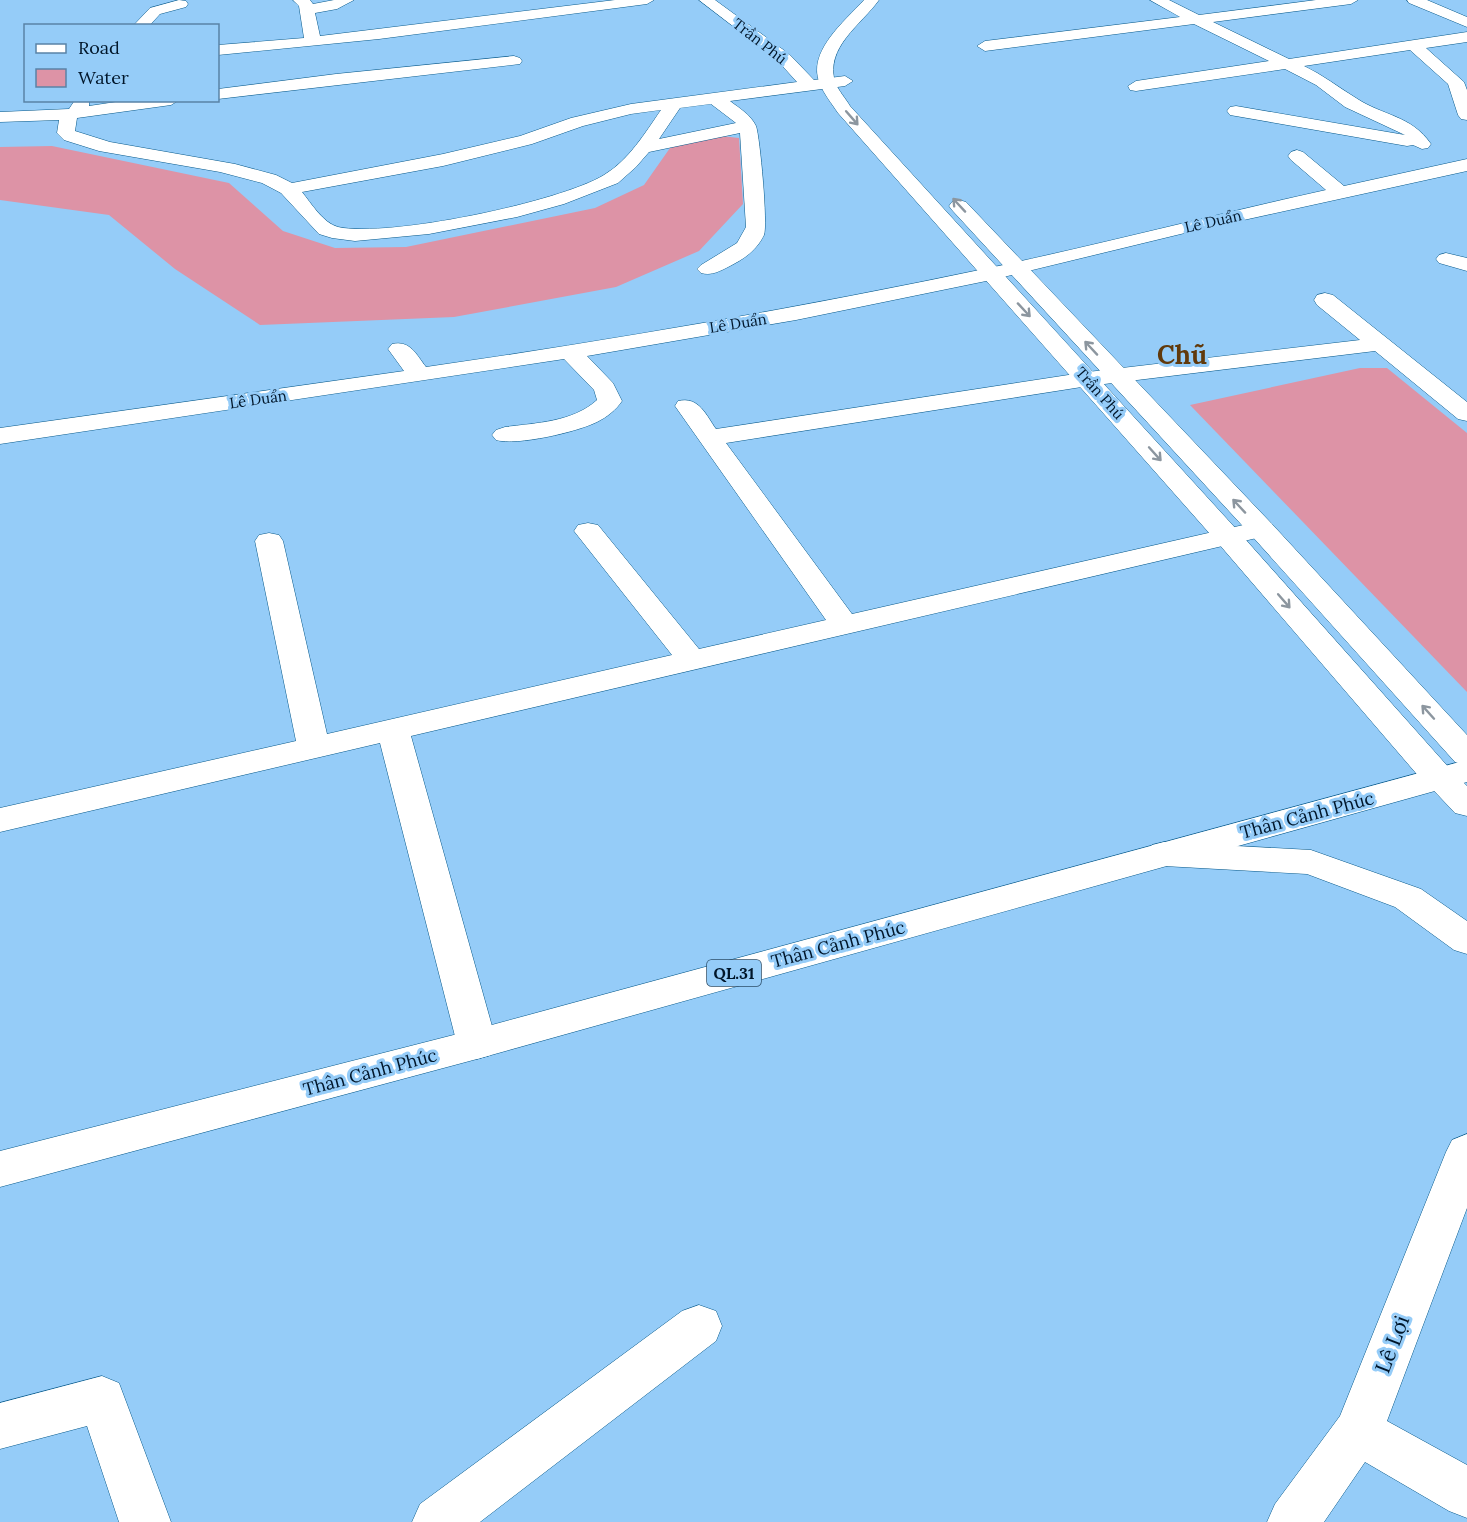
<svg xmlns="http://www.w3.org/2000/svg" width="1467" height="1522" viewBox="0 0 1467 1522" font-family="Lora,serif">
<rect width="100%" height="100%" fill="#95ccf8"/>
<g fill="#dd93a6">
<polygon points="721,136 739,138 743,204 699,251 616,287 454,317 260,325 175,269 109,215 0,200 0,147 52,146 229,183 283,231 335,248 406,247 595,208 644,185 670,148 682,143"/>
<polygon points="1360,368 1387,368 1467,433 1467,692 1190,405"/>
</g>
<g fill="none" stroke-linecap="round" stroke-linejoin="round">
<defs>
<g id="minor">
<polygon points="179,0 186,1 188,4 186,7 160,14 149,26 133,26 150,8"/>
<polygon points="293,0 310,0 313,4 334,0 354,0 337,9 315,13 320,36 615,0 654,0 647,4 379,39 218,55 218,45 304,38 299,6"/>
<path d="M699,0H715L789,54L814,80L845,76L853,81L845,86L730,101C739,108 751,115 756,126C760,137 768,225 764,235C757,250 744,259 730,266C720,271 712,276 701,273L697,269L701,265L737,243L746,227L740,133L649,152L636,167L618,183L564,204L517,217L429,234L355,241L332,238L319,234L281,193L262,183L220,172L99,151L64,140L57,133L59,120L0,122V112L69,109L75,100H89V106L129,100H179L171,105L77,118L75,131L110,142L235,164L276,175L292,183L443,154L520,136L571,118L631,104L797,82L777,60ZM711,104L736,123L659,139L680,108ZM661,110C645,133 629,160 604,175C560,202 388,238 338,227C323,223 311,203 302,192L443,166L532,144L583,126L631,114Z"/>
<path d="M1150,0H1169L1199,15L1316,0H1358L1351,4L1213,22L1289,59L1467,32V42L1426,48L1464,82L1467,90V120L1461,119L1458,115L1448,84L1410,50L1304,66C1323,75 1338,87 1356,98C1383,116 1411,115 1431,144L1428,148L1422,149L1413,145L1407,146L1230,115L1227,111L1230,107L1236,106L1405,135L1345,107L1316,85L1285,69L1136,91L1130,90L1128,86L1136,81L1269,61L1194,24L985,51L977,46L985,41L1180,17Z"/>
<polygon points="1407,0 1427,0 1467,17 1467,27 1409,3"/>
<polygon points="514,56 520,58 522,61 520,64 218,99 218,89 336,74"/>
<path d="M1297,150L1303,152L1344,186L1467,159V171L1189,232L991,280L796,320L587,356L613,383L622,401C616,410 607,417 597,422C577,432 517,446 496,440L492,435L496,430L505,427C536,423 573,422 597,400L594,390L564,359L0,444V428L404,371L388,349L392,344C410,340 416,354 426,367C615,340 803,307 989,268C1102,244 1213,215 1326,190L1291,160L1288,156L1291,152Z"/>
<polygon points="1446,253 1467,258 1467,271 1439,263 1436,259 1439,255"/>
<path d="M1325,293L1333,295L1467,402V421L1458,419L1375,351L1088,386L726,443L852,614L1261,521L1271,523L1275,529L1271,535L1261,537L411,736L497,1044L491,1055L477,1059L463,1055L457,1044L380,743L0,832V808L296,741L255,541L259,535L269,533L279,535L283,541L327,734L672,655L574,531L578,525L588,523L598,525L699,649L826,620L675,406L678,401C699,396 706,415 716,429L1088,372L1360,340L1317,305L1314,300L1317,295Z"/>
<polygon points="1439,767 1451,770 1467,786 1467,816 1455,813 1422,778 1427,770"/>
<polygon points="1164,842 1311,850 1421,889 1467,921 1467,954 1454,950 1395,907 1307,874 1164,866 1152,863 1146,854 1152,845"/>
<polygon points="1467,1134 1467,1208 1387,1421 1467,1465 1467,1518 1449,1511 1365,1462 1324,1522 1267,1522 1275,1504 1340,1416 1446,1152 1452,1140"/>
<polygon points="699,1305 716,1311 722,1326 716,1341 480,1522 412,1522 420,1504 682,1311"/>
<polygon points="102,1376 119,1383 171,1522 119,1522 87,1426 0,1449 0,1403"/>
</g>
<g id="major">
<path d="M864,0H879C861,25 825,47 835,82C838,90 846,99 850,106L1238,531L1451,770L1456,778L1451,786L1439,789L1427,786L1218,543L838,113C832,104 824,94 820,84C806,52 845,21 864,0Z"/>
<polygon points="959,200 966,202 1271,523 1467,735 1467,766 1455,762 1251,535 952,210 949,206 952,202"/>
</g>
<polygon id="highway" points="1467,760 1467,782 477,1059 0,1187 0,1151 477,1029"/>
</defs>
<use href="#minor" stroke="#07598a" stroke-width="1"/>
<use href="#major" stroke="#07598a" stroke-width="1"/>
<use href="#highway" stroke="#07598a" stroke-width="1"/>
<use href="#minor" fill="#fff" fill-rule="evenodd"/>
<use href="#major" fill="#fff" fill-rule="evenodd"/>
<use href="#highway" fill="#fff" fill-rule="evenodd"/>
</g>
<defs><path id="oneway-shaft" d="M-6 0H5M1.5-3L5.5 0L1.5 3" fill="none" stroke-width="1.6" stroke-linecap="round" stroke-linejoin="round" transform="scale(1.5)"/></defs>
<g stroke="#8c969f">
<use href="#oneway-shaft" transform="translate(852 118) rotate(49)"/>
<use href="#oneway-shaft" transform="translate(959 205) rotate(-133)"/>
<use href="#oneway-shaft" transform="translate(1024 310) rotate(47)"/>
<use href="#oneway-shaft" transform="translate(1091 348) rotate(-133)"/>
<use href="#oneway-shaft" transform="translate(1155 454) rotate(48)"/>
<use href="#oneway-shaft" transform="translate(1239 506) rotate(-133)"/>
<use href="#oneway-shaft" transform="translate(1284 601) rotate(49)"/>
<use href="#oneway-shaft" transform="translate(1428 712) rotate(-132)"/>
</g>
<g text-anchor="middle" dominant-baseline="central" stroke-width="6" stroke-linejoin="round" paint-order="stroke">
<g font-size="15" fill="#00162a" stroke="#95ccf8">
<text transform="translate(760 41) rotate(38)">Trần Phú</text>
<text transform="translate(1213 221) rotate(-13)">Lê Duẩn</text>
<text transform="translate(738 323) rotate(-9)">Lê Duẩn</text>
<text transform="translate(1100 393) rotate(48)">Trần Phú</text>
<text transform="translate(258 399) rotate(-8)">Lê Duẩn</text>
</g>
<rect fill="#95ccf8" stroke="#2d4d68" stroke-width="1.5" x="707" y="960" width="54" height="26" rx="4.5"/>
<g font-size="16" font-weight="bold" fill="#00162a">
<text x="734" y="973">QL.31</text>
</g>
<g font-size="18" fill="#00162a" stroke="#95ccf8">
<text transform="translate(1307 815) rotate(-15)">Thân Cảnh Phúc</text>
<text transform="translate(838 944) rotate(-15)">Thân Cảnh Phúc</text>
<text transform="translate(370 1072) rotate(-15)">Thân Cảnh Phúc</text>
</g>
<g font-size="21" fill="#00162a" stroke="#95ccf8">
<text transform="translate(1392 1344) rotate(-69)">Lê Lợi</text>
</g>
<g font-size="26" font-weight="bold" fill="#61390b" stroke="#95ccf8">
<text x="1182" y="354">Chũ</text>
</g>
</g>
<rect x="24" y="24" width="195" height="78" fill="#95ccf8" stroke="#5983a6" stroke-width="1.5"/>
<rect x="36" y="44" width="30" height="9" fill="#ffffff" stroke="#5983a6" stroke-width="1.5"/>
<text x="78" y="54" font-size="18" fill="#00162a">Road</text>
<rect x="36" y="69" width="30" height="18" fill="#dd93a6" stroke="#5983a6" stroke-width="1.5"/>
<text x="78" y="84" font-size="18" fill="#00162a">Water</text>
</svg>
